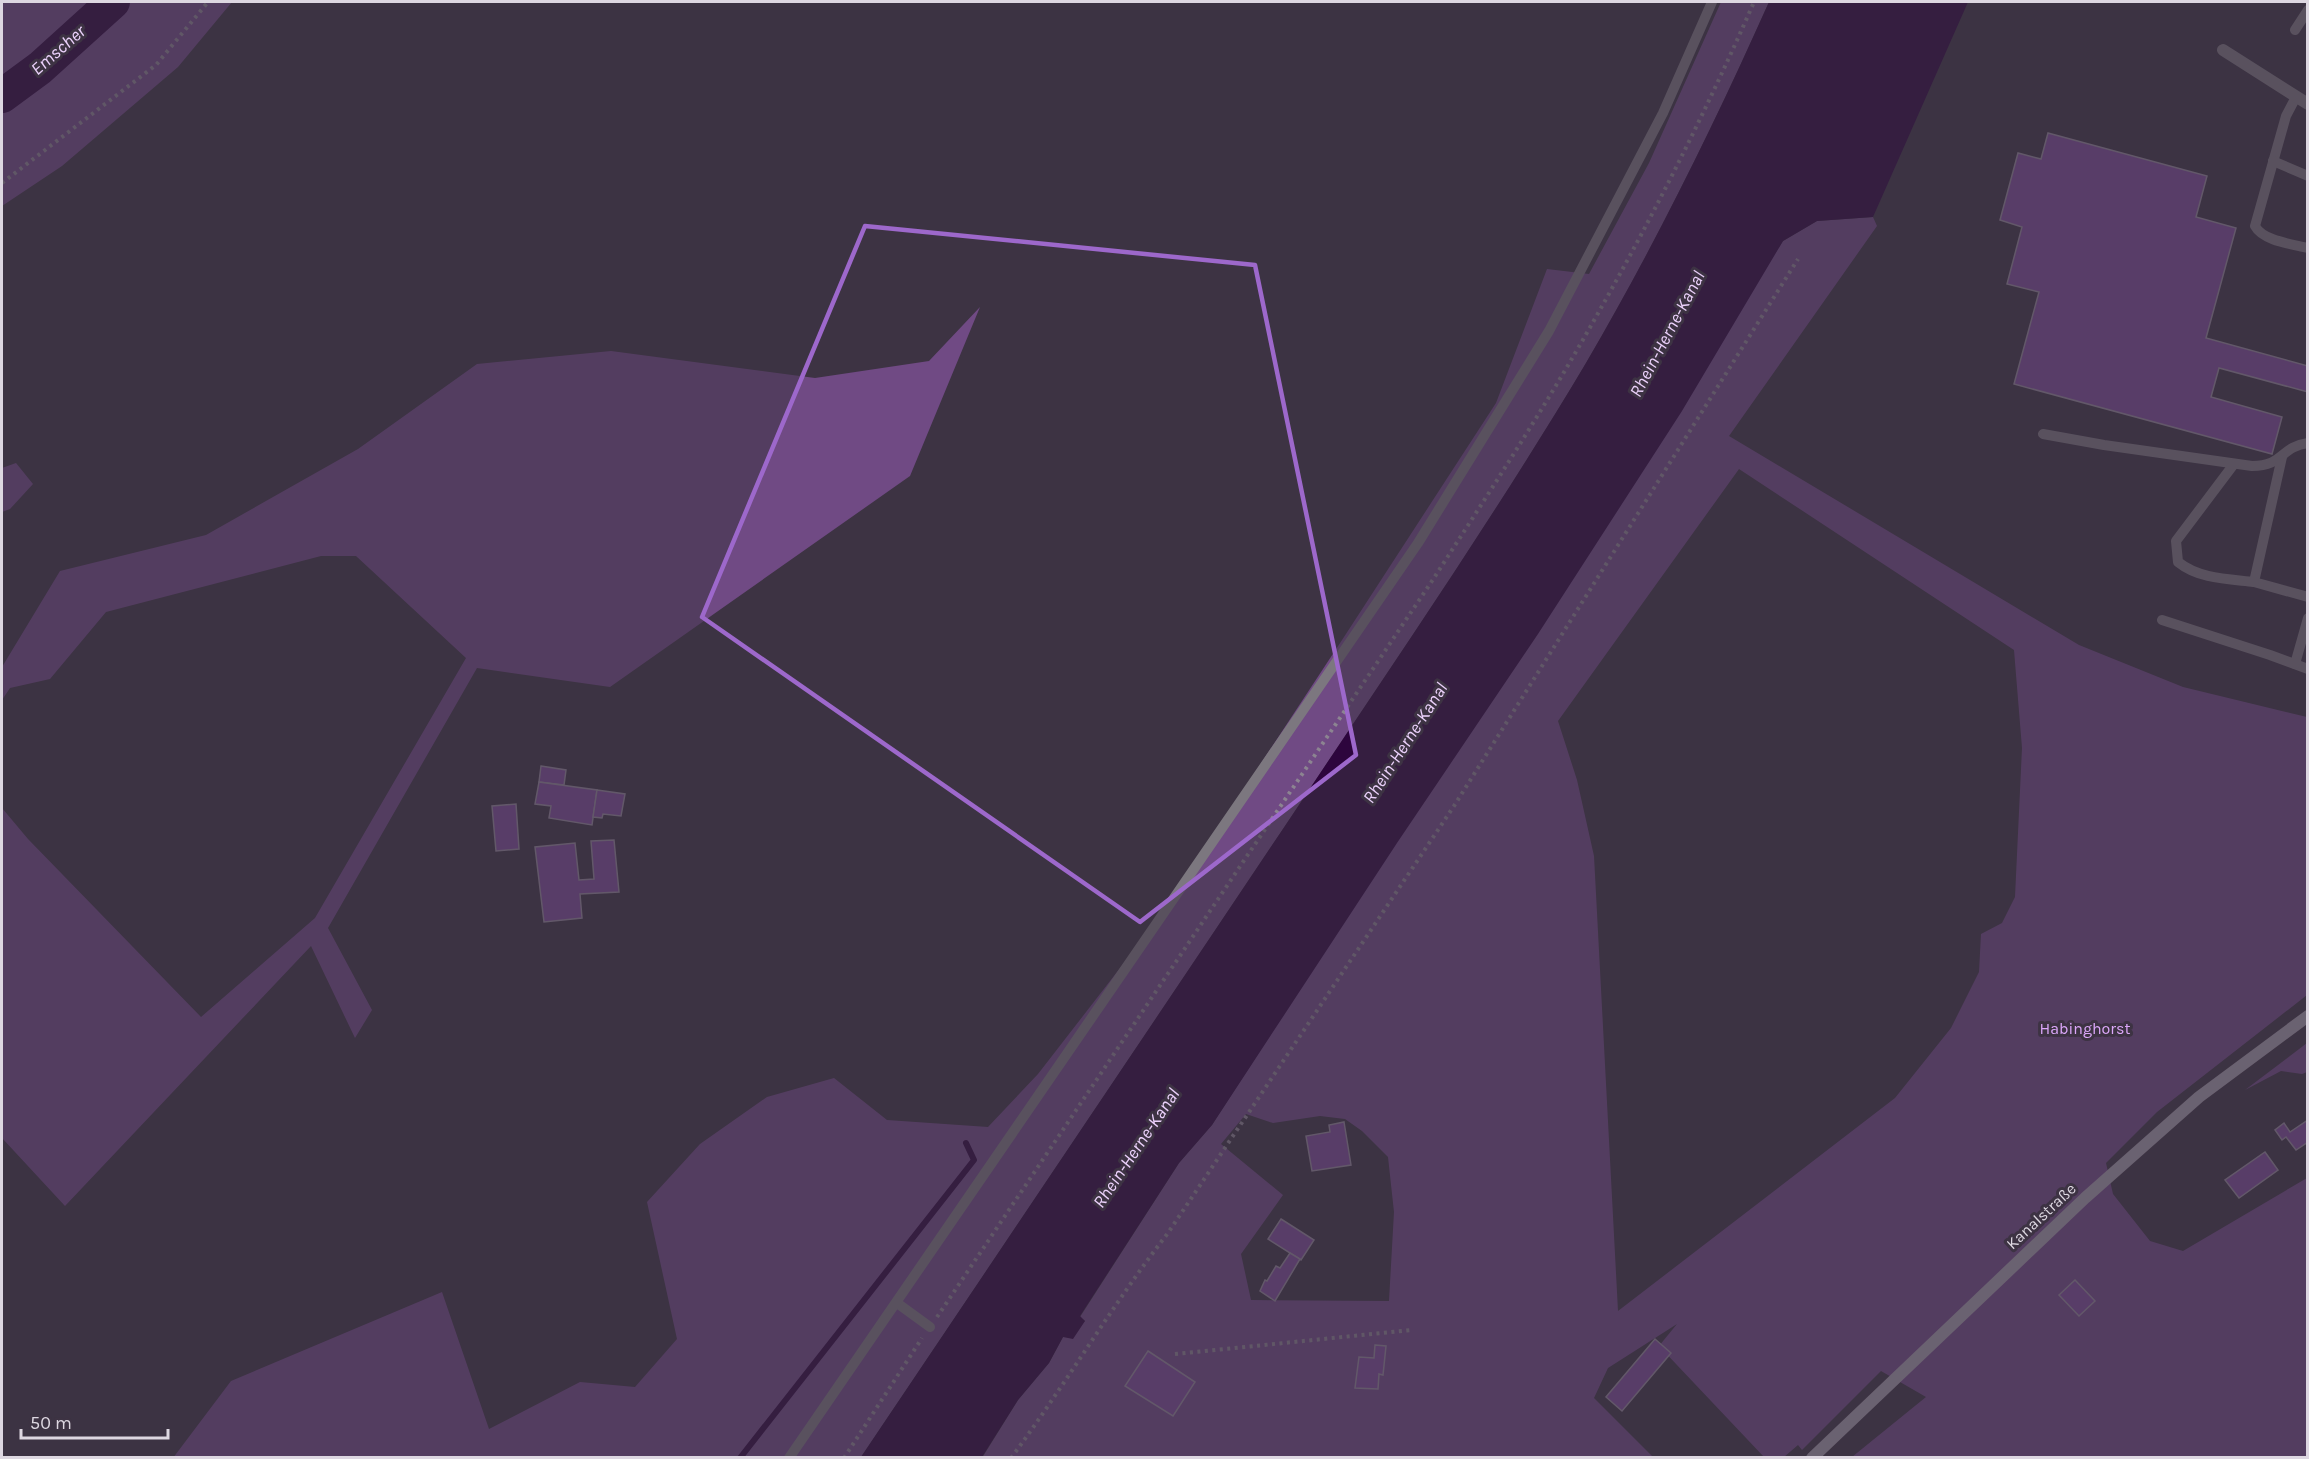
<svg xmlns="http://www.w3.org/2000/svg" width="2309" height="1459" viewBox="0 0 2309 1459" font-family="Karla,sans-serif">
<rect width="100%" height="100%" fill="#3d3343"/>
<g fill="#704a84" fill-rule="evenodd">
<polygon points="2,2 232,2 178,67 62,166 2,206"/>
<path d="M1721,2H1769C1714,125 1654,247 1586,363C1496,514 1396,659 1299,805C1153,1023 1007,1240 861,1457L173,1458L231,1381L442,1292L489,1429L580,1382L635,1387L677,1339L647,1202L700,1144L767,1097L834,1078L887,1120L988,1127L1038,1074L1162,914L1344,637L1496,403L1547,269L1589,274L1649,163Z"/>
<path d="M1873,217L1877,226L1729,436L2079,645L2183,687L2307,717V995L2157,1112L2106,1163L2113,1194L2150,1241L2183,1251L2307,1178V1457H1852L1926,1397L1881,1371L1802,1450L1798,1445L1784,1457H1764L1659,1346L1677,1324L1608,1368L1594,1398L1653,1457L982,1458L1018,1400L1049,1363L1063,1337L1085,1321L1080,1317L1179,1163L1212,1125L1783,241L1817,221ZM1739,469L2014,650L2022,748L2015,897L2002,923L1981,934L1979,972L1951,1028L1895,1098L1618,1311L1594,856L1577,780L1558,721ZM1246,1114L1273,1123L1320,1116L1345,1119L1362,1131L1388,1157L1394,1212L1389,1301L1251,1300L1241,1254L1283,1195L1221,1144Z"/>
<polygon points="980,307 910,476 610,687 477,668 328,928 372,1010 355,1038 311,946 65,1206 2,1138 2,808 28,839 201,1017 315,918 466,658 356,556 321,556 106,612 50,679 10,688 2,700 2,667 60,571 206,535 358,449 477,364 611,351 815,378 929,361"/>
<polygon points="16,463 33,484 10,509 2,512 2,468"/>
<polygon points="2307,1043 2307,1072 2302,1074 2281,1071 2245,1090"/>
</g>
<path fill="#2d053d" d="M1769,2H1968L1873,217L1817,221L1783,241L1682,411L1538,634L1397,843L1212,1125L1179,1163L1080,1316L1085,1321L1073,1339L1063,1337L1049,1363L1018,1400L982,1457H861C1007,1240 1153,1023 1299,805C1396,659 1496,514 1586,363C1654,247 1714,125 1769,2Z"/>
<g fill="none" stroke-linecap="round" stroke-linejoin="round">
<polyline stroke="#2d053d" stroke-width="6" points="740,1458 974,1160 966,1143"/>
<polyline stroke="#2d053d" stroke-width="34" points="2,96 40,68 113,2"/>
</g>
<g fill="#7b4995" stroke="#918598" stroke-width="1.5">
<polygon points="2048,133 2207,176 2196,217 2236,228 2206,338 2308,366 2308,392 2219,368 2211,397 2282,417 2272,454 2014,384 2039,292 2007,284 2022,227 2000,220 2018,153 2041,159"/>
<polygon points="541,766 566,770 564,785 539,782"/>
<polygon points="539,782 597,790 592,825 549,818 551,806 535,804"/>
<polygon points="597,790 625,794 621,816 603,814 602,818 593,817"/>
<polygon points="516,804 519,849 496,851 492,806"/>
<polygon points="614,840 619,892 580,894 582,918 544,922 535,847 575,843 579,880 594,879 591,841"/>
<polygon points="2308,1120 2308,1142 2296,1150 2286,1137 2282,1140 2275,1130 2284,1123 2290,1132"/>
<polygon points="1344,1122 1351,1165 1312,1171 1306,1136 1330,1132 1329,1125"/>
<polygon points="2265,1152 2278,1170 2239,1198 2225,1180"/>
<polygon points="1281,1219 1314,1240 1301,1260 1268,1239"/>
<polygon points="1290,1253 1300,1259 1275,1301 1260,1291 1265,1280 1267,1281 1276,1266 1280,1268"/>
<polygon points="2075,1280 2095,1301 2079,1316 2059,1295"/>
<polygon points="1655,1339 1671,1353 1622,1411 1606,1397"/>
<polygon points="1375,1345 1386,1346 1383,1375 1379,1374 1378,1389 1355,1388 1359,1357 1374,1358"/>
<polygon points="1148,1351 1195,1382 1173,1416 1125,1386"/>
</g>
<g fill="none" stroke-linecap="round" stroke-linejoin="round">
<g stroke="#8c8491" stroke-width="4" stroke-dasharray="3 4.5" stroke-linecap="butt">
<polyline points="2,183 156,65 208,2"/>
<path d="M937,1317L1432,581C1481,505 1531,429 1577,350C1642,238 1702,121 1754,2"/>
<polyline points="1175,1354 1412,1330"/>
<polyline points="844,1458 922,1338"/>
<path d="M1011,1458C1066,1384 1112,1305 1168,1233L1454,806L1798,259"/>
</g>
<g stroke="#7c777f" stroke-width="10">
<polyline points="2295,30 2308,10"/>
<path d="M2296,97L2286,116L2255,226C2263,241 2292,244 2308,248"/>
<polyline points="2273,161 2308,176"/>
<path d="M2043,434L2104,445L2252,466C2284,466 2280,447 2308,443"/>
<polyline points="2282,457 2254,582 2308,597"/>
<path d="M2234,464L2176,541L2178,562C2199,579 2228,579 2254,582"/>
<polyline points="2162,620 2270,655 2308,669"/>
<polyline points="2295,664 2308,618"/>
<polyline points="897,1303 930,1327"/>
<polyline points="789,1458 1418,543 1549,331 1663,113 1712,2"/>
</g>
<polyline stroke="#7c777f" stroke-width="12" points="2223,50 2308,104"/>
<polyline stroke="#a39ba8" stroke-width="12" points="1812,1458 2085,1198 2199,1097 2308,1016"/>
</g>
<path d="M0 0H2309V1459H0ZM865,226L1255,265L1356,755L1140,922L702,617Z" fill="#3d3343" fill-opacity=".55" fill-rule="evenodd"/>
<path fill="none" stroke="#9d68cb" stroke-width="4.5" stroke-linejoin="round" d="M865,226L1255,265L1356,755L1140,922L702,617Z"/>
<g text-anchor="middle" dominant-baseline="central" stroke-width="6" stroke-linejoin="round" paint-order="stroke">
<g font-size="16" fill="#dca7fa" stroke="#3d3343">
<text x="2085" y="1028">Habinghorst</text>
</g>
<g font-size="16" fill="#ddd7e1" stroke="#3d3343">
<text transform="translate(2041 1216) rotate(-43)">Kanalstraße</text>
</g>
<g font-size="18" font-style="italic" fill="#ebd1fb" stroke="#3d3343">
<text transform="translate(58 50) rotate(-41)">Emscher</text>
<text transform="translate(1667 334) rotate(-62)">Rhein-Herne-Kanal</text>
<text transform="translate(1405 743) rotate(-57)">Rhein-Herne-Kanal</text>
<text transform="translate(1136 1148) rotate(-56)">Rhein-Herne-Kanal</text>
</g>
</g>
<rect width="2309" height="1459" fill="none" stroke="#ddd7e1" stroke-width="6"/>
<path d="M21 1429v9h147v-9" fill="none" stroke="#ddd7e1" stroke-width="3"/>
<text x="30" y="1429" font-size="18" fill="#ddd7e1" stroke="#3d3343" stroke-width="4.5" paint-order="stroke">50 m</text>
</svg>
